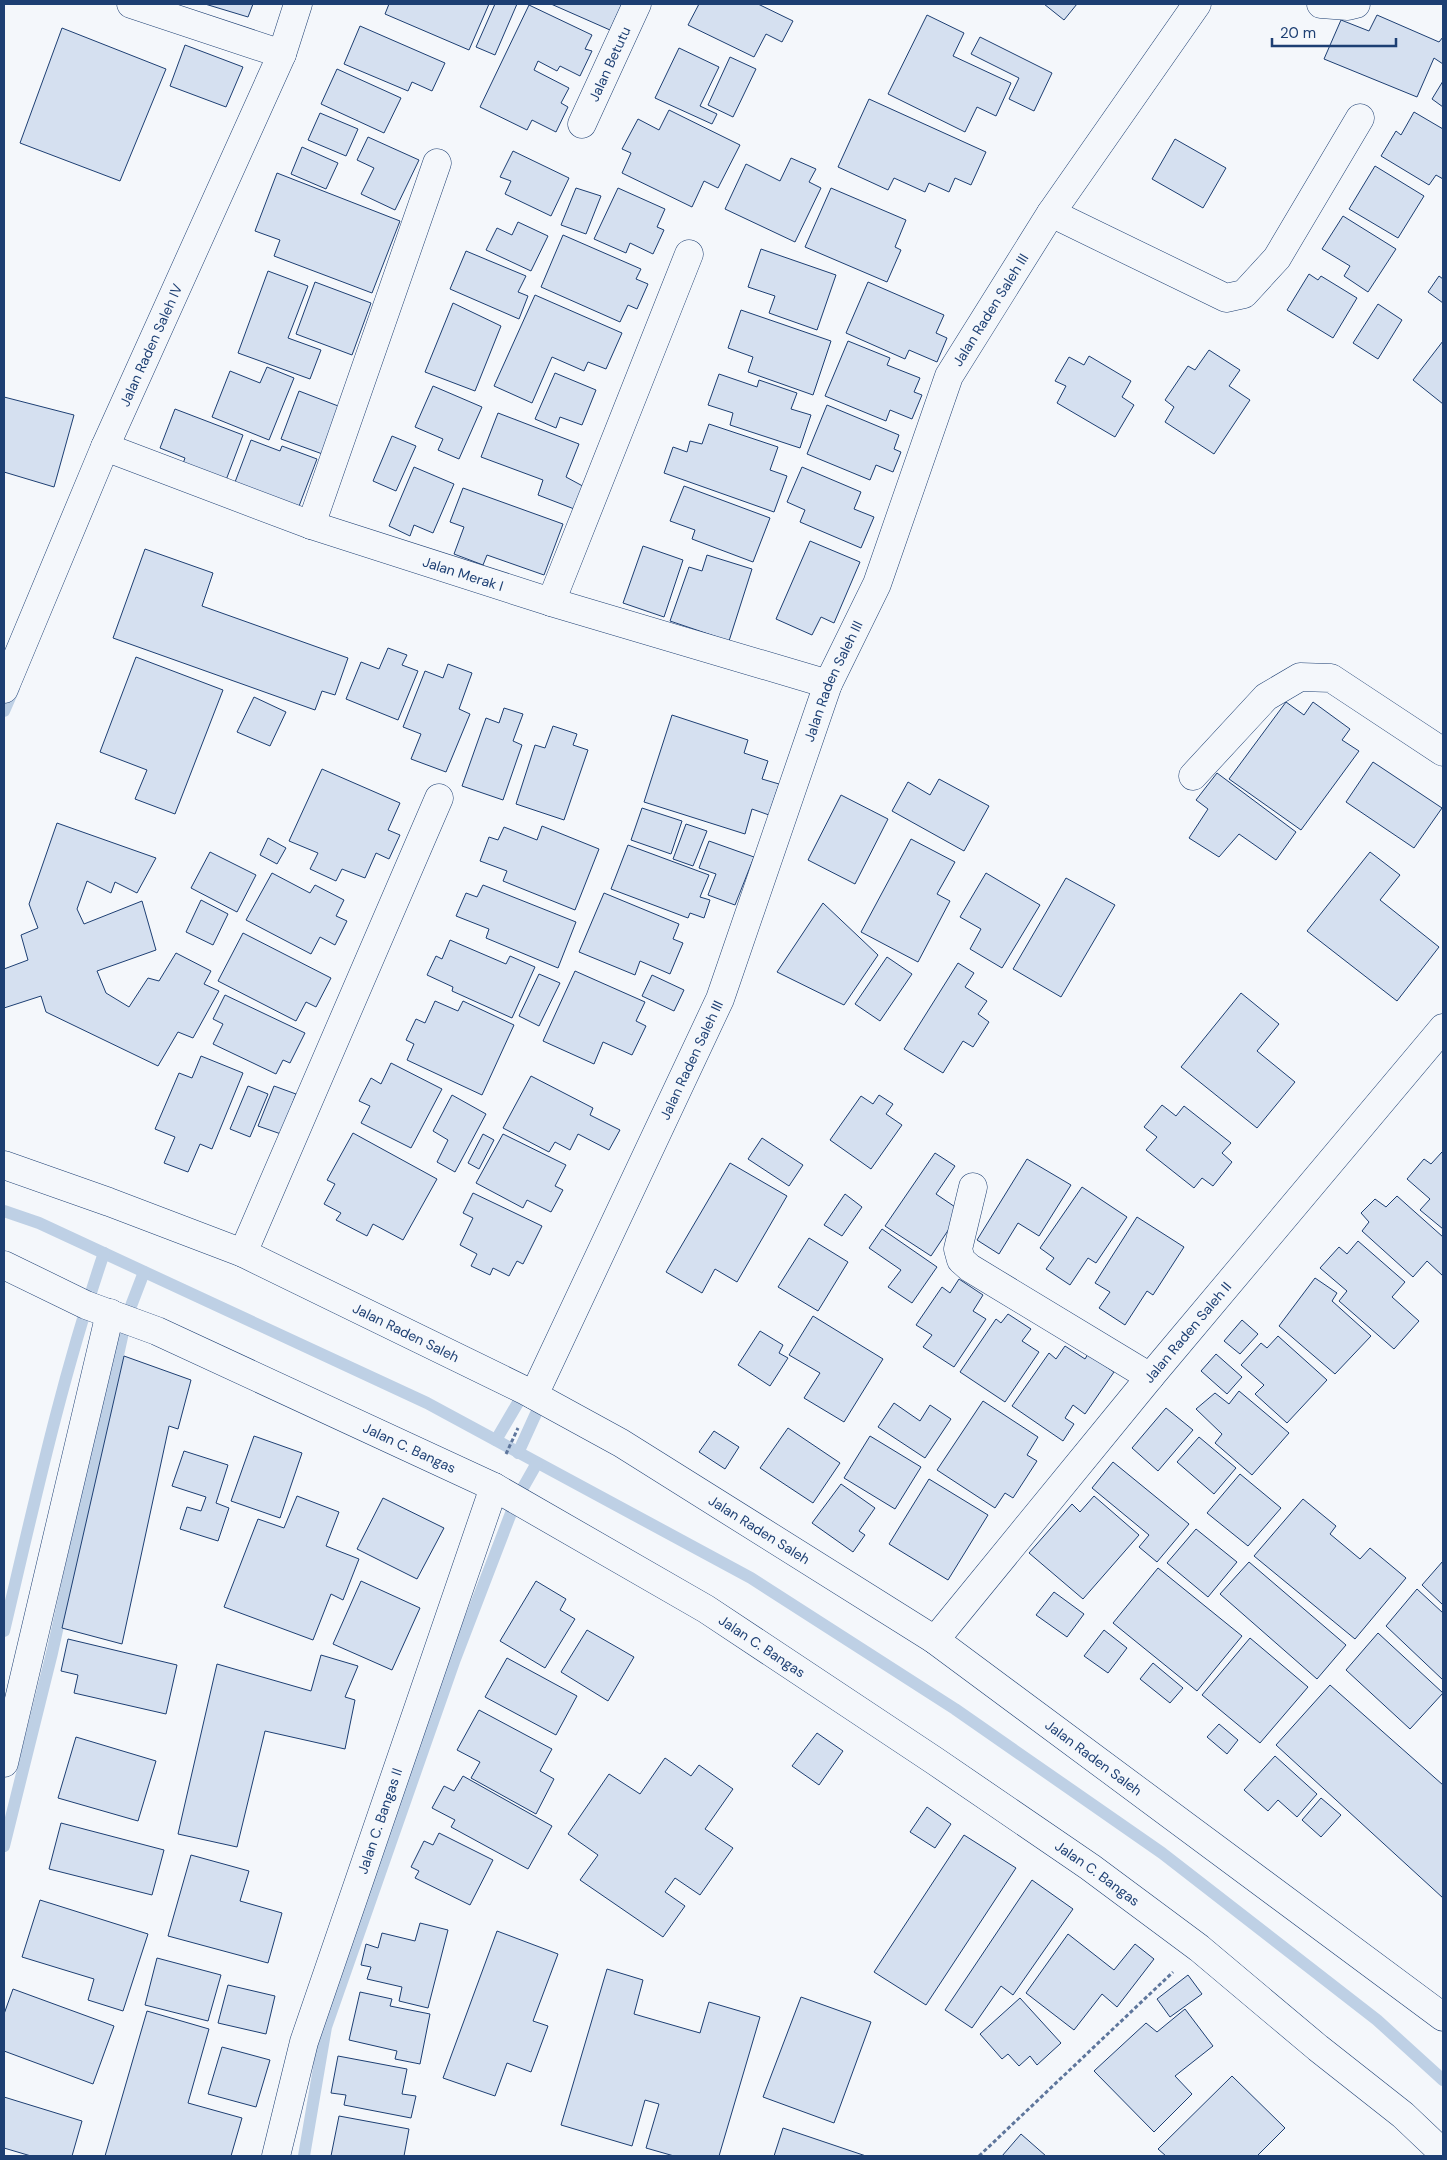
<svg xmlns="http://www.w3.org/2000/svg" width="1447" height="2160" viewBox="0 0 1447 2160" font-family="'DM Sans',sans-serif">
<rect width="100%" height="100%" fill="#f4f7fb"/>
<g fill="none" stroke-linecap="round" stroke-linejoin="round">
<g stroke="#bed0e5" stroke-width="12">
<polyline points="4,711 14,688"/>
<polyline points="4,1211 39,1223 427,1403 751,1578 955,1709 1162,1853 1377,2020 1443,2080"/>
<polyline points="496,1440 526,1389"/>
<polyline points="518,1453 543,1398"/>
<path d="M4,1631C34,1504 62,1376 104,1253"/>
<polyline points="4,1846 52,1653 126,1319 144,1272"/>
<polyline points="304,2156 326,2027 455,1659 516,1500 537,1463"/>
</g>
</g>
<g fill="#d5e0f0" stroke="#1d3f73">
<polygon points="205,4 253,4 248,17"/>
<polygon points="389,4 489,4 469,50 385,14"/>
<polygon points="495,4 517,4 495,55 476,47"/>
<polygon points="551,4 622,4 610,30"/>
<polygon points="699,4 758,4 793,21 782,42 766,34 754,57 688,25"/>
<polygon points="1044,4 1077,4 1064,20"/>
<polygon points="529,5 592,35 585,49 592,51 580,76 560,66 557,71 538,61 534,70 569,88 561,103 568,107 556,132 532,120 527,130 480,107"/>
<polygon points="927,15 964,33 953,56 1011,83 996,116 977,107 965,132 888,94"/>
<polygon points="1377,15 1439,42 1443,37 1443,64 1434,58 1417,97 1324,59 1341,20 1369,31"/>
<polygon points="360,26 445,63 432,91 412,82 408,91 344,64"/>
<polygon points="62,28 166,69 120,181 20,143"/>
<polygon points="980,37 1052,73 1034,111 1009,99 1019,78 971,54"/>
<polygon points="185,45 243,67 226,107 170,86"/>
<polygon points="679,48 719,67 700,106 717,114 712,124 655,98"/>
<polygon points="730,57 756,69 733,117 708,105"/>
<polygon points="337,69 401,98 384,133 321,104"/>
<polygon points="1443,81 1443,107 1432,99"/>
<polygon points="869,99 986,152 971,185 955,178 949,192 929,183 925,192 894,178 888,190 838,167"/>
<polygon points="669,110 740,145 718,188 704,181 692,207 622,173 631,153 622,149 638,119 659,130"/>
<polygon points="1414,112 1443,129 1443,179 1436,175 1429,185 1381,156 1396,131 1401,135"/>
<polygon points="320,113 358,129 346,156 308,140"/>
<polygon points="368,137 419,160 395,210 361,194 374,168 357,160"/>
<polygon points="1175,139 1226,168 1203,208 1152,179"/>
<polygon points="302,147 338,163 326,189 291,174"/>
<polygon points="513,151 569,178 551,216 505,194 511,181 500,177"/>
<polygon points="791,158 816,169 809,182 821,188 795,242 725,209 746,164 780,181"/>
<polygon points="1375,166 1424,196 1398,238 1349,209"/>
<polygon points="277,173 400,221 372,293 274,256 280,240 255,231"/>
<polygon points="576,188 601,196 586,234 561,225"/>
<polygon points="618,188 665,209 657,227 664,230 653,254 630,243 626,253 594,239"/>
<polygon points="831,188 906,220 895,247 901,250 887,282 805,247"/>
<polygon points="1343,216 1396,249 1368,292 1344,276 1350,266 1322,249"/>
<polygon points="518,222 548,236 531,271 486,250 497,228 512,235"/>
<polygon points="563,235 641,269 636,279 648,284 637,309 628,305 620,322 541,287"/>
<polygon points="761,249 836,275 817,330 769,313 775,296 748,287"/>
<polygon points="466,251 526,276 518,292 528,296 519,319 450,289"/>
<polygon points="268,271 308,286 288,338 321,350 310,379 238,353"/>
<polygon points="1309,274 1318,280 1321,276 1357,298 1333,338 1287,310"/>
<polygon points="1439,276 1443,279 1443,303 1428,292"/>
<polygon points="315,282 371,303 352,355 296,334"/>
<polygon points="868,282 944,315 936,333 947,338 937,362 909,350 905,359 846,333"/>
<polygon points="535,295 622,333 606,369 588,362 584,371 552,357 532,403 494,386"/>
<polygon points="453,303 501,326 475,391 425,372"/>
<polygon points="1378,304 1402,320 1378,359 1353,343"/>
<polygon points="741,310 831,341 813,395 748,372 753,357 728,348"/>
<polygon points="848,341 890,358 887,365 920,378 914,392 922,395 912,419 890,410 886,421 825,396"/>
<polygon points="1443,341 1443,404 1413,380"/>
<polygon points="1209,350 1240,370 1229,386 1250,400 1214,454 1165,422 1174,407 1165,400 1188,366 1195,370"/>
<polygon points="1089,356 1131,381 1122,397 1134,405 1115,437 1057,403 1066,386 1055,381 1069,357 1084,365"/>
<polygon points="267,367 294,378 269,440 212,417 230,371 260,383"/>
<polygon points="555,373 596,390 582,425 560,417 556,428 535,419"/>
<polygon points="719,374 757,387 759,380 797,393 791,409 811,415 800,448 730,425 733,413 708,405"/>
<polygon points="433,386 482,407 459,459 438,450 443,439 415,427"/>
<polygon points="299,391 346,409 328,456 281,439"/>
<polygon points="4,397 74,415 54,487 4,472"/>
<polygon points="827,405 899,435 894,449 901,452 893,472 876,465 870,480 807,454"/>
<polygon points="175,409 243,435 223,488 180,472 185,458 160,448"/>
<polygon points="498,413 579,444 566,477 590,490 582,512 538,495 543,480 481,457"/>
<polygon points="709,424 778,447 770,470 787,476 774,512 664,473 673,447 687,452 690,441 702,444"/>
<polygon points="392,436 416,446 396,491 373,481"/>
<polygon points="251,440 280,451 282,446 317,459 296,514 232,490"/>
<polygon points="414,467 454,484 433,533 414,525 410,536 389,526"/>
<polygon points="802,467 861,492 854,509 874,517 861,548 800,522 805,510 787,502"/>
<polygon points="684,486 770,518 753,562 692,539 695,530 670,521"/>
<polygon points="463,488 563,524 544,575 487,555 483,565 454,554 464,527 450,522"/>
<polygon points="810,541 860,562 834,623 821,617 812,635 776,619"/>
<polygon points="643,546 683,560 664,617 623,603"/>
<polygon points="145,549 213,573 202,606 348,658 335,695 322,691 315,710 113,638"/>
<polygon points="707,555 752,569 729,641 670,621 689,567 702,571"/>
<polygon points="388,648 407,655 402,665 418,671 398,720 346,699 361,662 379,669"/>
<polygon points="136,657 223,690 175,814 135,799 147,770 100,752"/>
<polygon points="448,664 472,673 459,709 470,714 446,772 411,759 421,734 403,727 425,671 443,678"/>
<polygon points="254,697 286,712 270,746 237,732"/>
<polygon points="1286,702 1304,715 1313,702 1350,729 1342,740 1359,751 1301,830 1229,779"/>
<polygon points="504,708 523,714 513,741 522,745 503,800 462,786 486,718 499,723"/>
<polygon points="672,715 748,740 744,753 768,761 762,779 779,784 769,815 752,809 745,834 644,802"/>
<polygon points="553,726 577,734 573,745 588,750 564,820 516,804 535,745 545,748"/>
<polygon points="1373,762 1442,808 1414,848 1346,802"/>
<polygon points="322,769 400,803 388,830 400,835 389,859 376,853 365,878 342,869 336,881 310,869 318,853 289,841"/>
<polygon points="1217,773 1296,832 1276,860 1239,834 1219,857 1189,838 1208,809 1196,800"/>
<polygon points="939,779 989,806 964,851 892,811 908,782 930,795"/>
<polygon points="841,795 888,819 855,884 808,860"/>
<polygon points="642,808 682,821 671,854 631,840"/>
<polygon points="57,823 156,858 137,893 115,882 111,893 87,881 77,909 84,924 142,901 156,950 97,971 106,993 129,1007 148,978 159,981 176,953 211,971 204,984 219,991 193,1038 178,1032 158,1066 46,1012 41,996 4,1008 4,969 28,960 21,935 38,928 29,904"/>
<polygon points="686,824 707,831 693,866 673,859"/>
<polygon points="542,826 599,849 575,910 503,881 507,871 480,861 489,837 498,840 504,827 537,840"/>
<polygon points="268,838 286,848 277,864 260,855"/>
<polygon points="911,839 955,862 937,894 950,901 918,962 861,932"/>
<polygon points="709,841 754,857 735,905 708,895 716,874 699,868"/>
<polygon points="628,845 709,875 700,897 710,900 704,918 690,913 688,918 611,889"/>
<polygon points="210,852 256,875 237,912 191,888"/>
<polygon points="1370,852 1400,875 1380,900 1439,947 1397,1001 1307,931"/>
<polygon points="272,873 310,893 315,885 344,900 336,916 347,921 335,945 320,937 311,954 246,920"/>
<polygon points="986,873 1040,905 1002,968 970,949 981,929 960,917"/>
<polygon points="1066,878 1115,905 1061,997 1013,969"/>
<polygon points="483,885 576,922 558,968 486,938 489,929 456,916 466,893 477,897"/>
<polygon points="604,893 679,924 673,939 683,943 670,974 640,961 635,975 579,952"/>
<polygon points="201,900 228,914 213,945 186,932"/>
<polygon points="823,903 878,955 844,1005 777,972"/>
<polygon points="243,933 331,978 316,1007 306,1002 296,1021 218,981"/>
<polygon points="450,940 506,964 510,956 535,967 512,1018 452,991 453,987 427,975 436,956 442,959"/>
<polygon points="887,957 912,974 880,1021 855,1004"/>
<polygon points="958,963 974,973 965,987 987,1001 978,1014 989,1022 973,1047 963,1041 943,1073 904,1049"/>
<polygon points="575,971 645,1002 636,1021 646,1026 632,1055 603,1042 594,1064 543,1041"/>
<polygon points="539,974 560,983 539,1026 519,1016"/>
<polygon points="652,975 684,990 674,1011 642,996"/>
<polygon points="1241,993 1279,1024 1257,1051 1295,1082 1257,1128 1181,1067"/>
<polygon points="225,995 305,1033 290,1063 283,1060 276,1074 213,1044 223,1024 213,1019"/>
<polygon points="435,1001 458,1011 463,1001 514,1025 482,1095 407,1060 414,1044 406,1040 416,1019 425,1023"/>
<polygon points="201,1056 243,1073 212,1149 200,1144 188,1172 164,1163 175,1137 155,1129 179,1073 192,1078"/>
<polygon points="391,1063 442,1089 411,1148 361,1123 370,1106 359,1101 371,1078 381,1084"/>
<polygon points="531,1076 593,1108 590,1115 620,1130 609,1150 578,1134 570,1150 555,1142 549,1152 503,1128"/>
<polygon points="248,1086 268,1094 250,1137 230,1129"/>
<polygon points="274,1086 296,1094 281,1134 258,1126"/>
<polygon points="452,1095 486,1114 455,1172 437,1162 448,1140 433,1131"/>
<polygon points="879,1095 893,1104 886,1114 902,1125 871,1169 830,1140 861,1096 873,1104"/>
<polygon points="1162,1105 1176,1116 1184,1106 1231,1143 1222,1153 1232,1162 1213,1186 1202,1178 1194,1188 1146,1150 1157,1137 1144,1127"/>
<polygon points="353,1133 437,1179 403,1240 373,1224 367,1236 336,1220 341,1213 324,1204 335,1184 327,1180"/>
<polygon points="483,1134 494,1140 479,1169 468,1163"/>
<polygon points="503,1134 566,1165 555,1186 563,1190 551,1212 527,1200 523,1208 476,1183"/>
<polygon points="762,1138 803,1165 789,1186 748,1159"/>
<polygon points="1442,1152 1443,1153 1443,1229 1420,1210 1430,1199 1407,1179 1424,1159 1431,1164"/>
<polygon points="935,1153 955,1166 936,1194 961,1211 931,1256 885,1226"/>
<polygon points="1027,1159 1071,1185 1039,1236 1018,1223 999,1254 977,1240"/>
<polygon points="730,1163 787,1196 737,1282 715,1269 702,1293 666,1272"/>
<polygon points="1082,1187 1127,1217 1096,1263 1088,1258 1070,1285 1046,1269 1054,1258 1040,1248"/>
<polygon points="473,1193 542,1226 523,1264 517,1261 509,1276 493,1268 490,1275 471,1266 477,1254 460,1245 473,1218 463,1213"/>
<polygon points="845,1194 862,1207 842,1236 824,1225"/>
<polygon points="1397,1196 1443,1237 1443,1276 1427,1261 1413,1277 1362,1231 1369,1222 1361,1213 1375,1199 1386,1207"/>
<polygon points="1137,1217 1184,1247 1153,1295 1147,1291 1125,1325 1099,1308 1110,1292 1095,1283"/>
<polygon points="882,1229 937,1267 912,1303 888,1287 901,1270 869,1248"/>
<polygon points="809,1238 848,1262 818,1311 778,1287"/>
<polygon points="1358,1241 1405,1282 1392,1297 1419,1321 1394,1349 1339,1301 1347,1291 1320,1268 1339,1247 1347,1254"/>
<polygon points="1315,1278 1337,1293 1332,1301 1371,1336 1335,1374 1279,1326"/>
<polygon points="959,1279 983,1295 973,1311 986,1319 954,1367 923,1347 932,1335 916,1325 942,1287 950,1293"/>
<polygon points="1008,1314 1031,1329 1022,1341 1039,1352 1005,1402 960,1372 996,1319 1001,1323"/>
<polygon points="813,1316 883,1359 844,1422 804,1398 820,1373 789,1355"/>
<polygon points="1242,1320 1258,1334 1240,1354 1224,1341"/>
<polygon points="760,1331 783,1345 779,1353 788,1358 770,1386 738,1365"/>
<polygon points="1278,1336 1327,1380 1287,1423 1255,1394 1264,1385 1241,1365 1261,1343 1267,1348"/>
<polygon points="1065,1346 1085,1359 1088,1354 1114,1372 1085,1414 1073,1405 1065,1418 1074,1424 1063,1441 1012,1406 1049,1353 1056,1359"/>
<polygon points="1216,1354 1242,1377 1227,1394 1201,1371"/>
<polygon points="124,1356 191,1380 178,1429 169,1426 122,1644 62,1628"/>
<polygon points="1239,1391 1289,1433 1252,1475 1215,1443 1222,1434 1196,1409 1215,1393 1229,1404"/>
<polygon points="983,1401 1038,1437 1027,1455 1037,1461 1013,1498 1005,1493 995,1508 937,1470"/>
<polygon points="894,1403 920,1421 930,1405 951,1419 925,1458 878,1427"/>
<polygon points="1166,1408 1193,1430 1158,1471 1132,1448"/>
<polygon points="788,1428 840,1463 813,1503 760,1468"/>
<polygon points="714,1431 739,1447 725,1469 699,1452"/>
<polygon points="254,1436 302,1453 280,1518 231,1501"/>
<polygon points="870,1436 921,1467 895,1509 844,1478"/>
<polygon points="1199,1437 1236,1468 1214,1494 1177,1462"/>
<polygon points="184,1451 228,1465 216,1503 229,1508 218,1541 180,1529 187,1507 201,1511 206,1497 172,1486"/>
<polygon points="1113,1462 1189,1524 1157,1562 1139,1547 1149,1535 1092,1488"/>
<polygon points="1240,1474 1281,1508 1248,1546 1207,1513"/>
<polygon points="929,1479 988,1515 948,1580 889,1544"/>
<polygon points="841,1484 875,1508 859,1531 865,1535 853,1552 812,1523"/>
<polygon points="297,1496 339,1512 326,1546 359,1559 343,1600 331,1594 313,1640 224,1607 258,1519 284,1528"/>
<polygon points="1094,1496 1139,1535 1083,1599 1029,1553 1072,1504 1080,1512"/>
<polygon points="383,1498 444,1528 417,1579 357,1549"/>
<polygon points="1303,1499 1336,1526 1330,1534 1360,1559 1370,1548 1406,1578 1355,1639 1254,1556"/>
<polygon points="1196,1529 1237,1562 1208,1597 1167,1563"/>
<polygon points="1443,1561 1443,1605 1422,1585"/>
<polygon points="1249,1562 1346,1645 1317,1679 1220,1594"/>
<polygon points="1158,1568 1242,1636 1197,1691 1113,1623"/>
<polygon points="361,1581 420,1608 392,1670 333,1644"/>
<polygon points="536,1581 566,1599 560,1610 575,1619 545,1668 500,1641"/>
<polygon points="1417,1589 1443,1613 1443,1680 1386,1626"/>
<polygon points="1054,1592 1084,1614 1067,1637 1036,1615"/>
<polygon points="587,1630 634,1657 608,1701 561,1672"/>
<polygon points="1104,1630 1127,1648 1108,1673 1084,1656"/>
<polygon points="1378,1633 1443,1693 1410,1729 1346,1670"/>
<polygon points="1250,1638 1308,1687 1260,1743 1202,1695"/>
<polygon points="68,1639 177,1665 166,1714 74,1693 78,1675 61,1671"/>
<polygon points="321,1655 358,1666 345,1697 355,1700 345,1749 265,1731 237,1847 178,1834 217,1664 311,1691"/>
<polygon points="507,1658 577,1696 556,1735 485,1697"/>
<polygon points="1153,1663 1183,1688 1170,1703 1140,1679"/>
<polygon points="1330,1685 1443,1785 1443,1898 1276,1745"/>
<polygon points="479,1710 552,1749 540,1771 554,1779 536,1814 471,1778 480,1762 457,1750"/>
<polygon points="1219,1724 1238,1740 1227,1754 1207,1737"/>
<polygon points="817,1733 843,1751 819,1785 792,1766"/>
<polygon points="76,1737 156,1761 138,1821 58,1798"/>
<polygon points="1275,1756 1317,1794 1297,1817 1278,1800 1268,1811 1244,1790"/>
<polygon points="665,1758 691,1776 699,1765 733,1789 705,1829 733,1848 700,1895 675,1878 665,1892 685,1906 663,1937 580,1880 598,1855 568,1834 609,1774 640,1794"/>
<polygon points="463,1776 552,1826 528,1869 451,1827 455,1820 432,1808 444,1786 454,1791"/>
<polygon points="1321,1798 1341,1815 1321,1837 1302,1820"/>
<polygon points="927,1807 951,1824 935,1848 910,1832"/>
<polygon points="61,1823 164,1850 152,1895 49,1869"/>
<polygon points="439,1833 493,1860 470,1905 415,1878 419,1871 411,1867 424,1841 433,1845"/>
<polygon points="964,1835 1016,1868 926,2005 874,1972"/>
<polygon points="191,1855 249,1871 240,1901 282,1913 268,1963 168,1936"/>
<polygon points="1032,1880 1073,1909 1013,1995 1001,1986 972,2028 945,2010"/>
<polygon points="40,1900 148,1934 123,2011 88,2000 94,1979 22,1957"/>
<polygon points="420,1923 448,1930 428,2008 399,2001 402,1987 367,1979 371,1967 361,1965 366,1944 378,1948 382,1933 415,1941"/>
<polygon points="497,1931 558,1954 533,2021 548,2026 531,2072 507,2063 495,2096 443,2078"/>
<polygon points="1068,1934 1114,1970 1135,1944 1154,1959 1117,2007 1102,1994 1074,2030 1026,1993"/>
<polygon points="157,1958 221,1975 208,2021 145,2005"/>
<polygon points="607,1969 643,1980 634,2014 700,2033 709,2002 760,2017 719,2156 674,2156 646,2148 659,2104 645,2100 632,2146 561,2125"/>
<polygon points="1188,1975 1202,1994 1170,2017 1157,1999"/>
<polygon points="228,1985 275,1996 266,2034 218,2023"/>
<polygon points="13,1989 114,2026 93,2084 4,2051 4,2014"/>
<polygon points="360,1992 392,1999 390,2006 430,2014 420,2064 395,2059 397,2051 349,2040"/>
<polygon points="801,1997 871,2022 834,2123 763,2097"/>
<polygon points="1020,1998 1061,2043 1037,2065 1030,2056 1019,2066 1008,2054 1002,2059 980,2034"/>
<polygon points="1185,2009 1213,2046 1175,2076 1192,2094 1154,2132 1094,2071 1146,2023 1157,2032"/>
<polygon points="147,2011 209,2029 188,2103 242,2118 231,2156 105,2156"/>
<polygon points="222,2047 270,2060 256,2107 208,2094"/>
<polygon points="338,2056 407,2069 402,2094 416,2096 411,2118 344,2105 346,2095 331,2093"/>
<polygon points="1232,2076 1285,2128 1257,2156 1166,2156 1158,2149"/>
<polygon points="4,2097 82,2121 72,2156 31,2156 4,2148"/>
<polygon points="339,2116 409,2129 404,2156 331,2156"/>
<polygon points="783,2128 866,2156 774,2156"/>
<polygon points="1021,2134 1046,2156 1002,2156"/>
</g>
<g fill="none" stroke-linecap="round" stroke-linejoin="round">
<defs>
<g id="minor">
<polyline points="131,4 282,54"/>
<polyline points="1321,4 1348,6 1356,4"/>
<path id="s1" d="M582,124L637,4"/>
<polyline points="1051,213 1226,298 1244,294 1277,258 1360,118"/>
<path id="s2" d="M105,447L311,525L551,602L828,684"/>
<polyline points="311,525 437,163"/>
<polyline points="551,602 689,254"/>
<path id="s3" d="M4,689L105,447L282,54L298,4"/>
<polyline points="1193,776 1266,697 1300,677 1331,678 1443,752"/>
<polyline points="973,1187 958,1249 961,1260 970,1268 1150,1377"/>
<polyline points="243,1253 439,798"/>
<path id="s4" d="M534,1395L720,999L828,684L877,584L949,376L1051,213L1197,4"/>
<path id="s5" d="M935,1640L1150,1377L1443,1028"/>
<polyline points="4,1763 110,1313"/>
<path id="s6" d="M276,2156L304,2042L494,1487"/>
</g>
<g id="tertiary">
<path id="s7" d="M4,1165L109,1202L243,1253L526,1391L621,1443L935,1640L1443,2017"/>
<path id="s8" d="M4,1265L86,1305L157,1331L494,1487L706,1609L935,1761L1090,1867L1199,1948L1318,2048L1403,2115L1443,2153"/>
</g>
</defs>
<use href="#minor" stroke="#1d3f73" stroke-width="29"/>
<use href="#tertiary" stroke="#1d3f73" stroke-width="29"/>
<g stroke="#5e769c" stroke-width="3" stroke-dasharray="4 2.5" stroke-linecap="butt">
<polyline points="506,1454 518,1428"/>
<polyline points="979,2156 1173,1972"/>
</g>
<use href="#minor" stroke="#f4f7fb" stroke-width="28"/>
<use href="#tertiary" stroke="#f4f7fb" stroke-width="28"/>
</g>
<g text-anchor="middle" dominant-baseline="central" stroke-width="4" stroke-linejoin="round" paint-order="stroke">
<g font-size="14" fill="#1d3f73" stroke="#f4f7fb">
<text stroke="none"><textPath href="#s1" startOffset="66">Jalan Betutu</textPath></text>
<text stroke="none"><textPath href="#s4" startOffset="1180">Jalan Raden Saleh III</textPath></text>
<text stroke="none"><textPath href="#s3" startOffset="374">Jalan Raden Saleh IV</textPath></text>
<text stroke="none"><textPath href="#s2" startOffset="380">Jalan Merak I</textPath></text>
<text stroke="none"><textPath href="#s4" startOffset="775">Jalan Raden Saleh III</textPath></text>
<text stroke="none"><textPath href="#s4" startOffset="370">Jalan Raden Saleh III</textPath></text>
<text stroke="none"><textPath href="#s7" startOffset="436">Jalan Raden Saleh</textPath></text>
<text stroke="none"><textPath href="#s5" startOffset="398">Jalan Raden Saleh II</textPath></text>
<text stroke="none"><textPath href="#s8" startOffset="445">Jalan C. Bangas</textPath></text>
<text stroke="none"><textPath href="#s7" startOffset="841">Jalan Raden Saleh</textPath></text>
<text stroke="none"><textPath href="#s8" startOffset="850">Jalan C. Bangas</textPath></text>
<text stroke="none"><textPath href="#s7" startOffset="1246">Jalan Raden Saleh</textPath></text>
<text stroke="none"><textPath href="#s6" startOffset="351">Jalan C. Bangas II</textPath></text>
<text stroke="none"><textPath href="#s8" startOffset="1255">Jalan C. Bangas</textPath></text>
</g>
</g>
<rect width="1447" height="2160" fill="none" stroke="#1d3f73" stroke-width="10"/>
<path d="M1272 38v8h124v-8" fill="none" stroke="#1d3f73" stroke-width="2.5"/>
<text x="1280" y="38" font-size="15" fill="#1d3f73" stroke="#f4f7fb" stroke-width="4" paint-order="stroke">20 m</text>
</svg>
